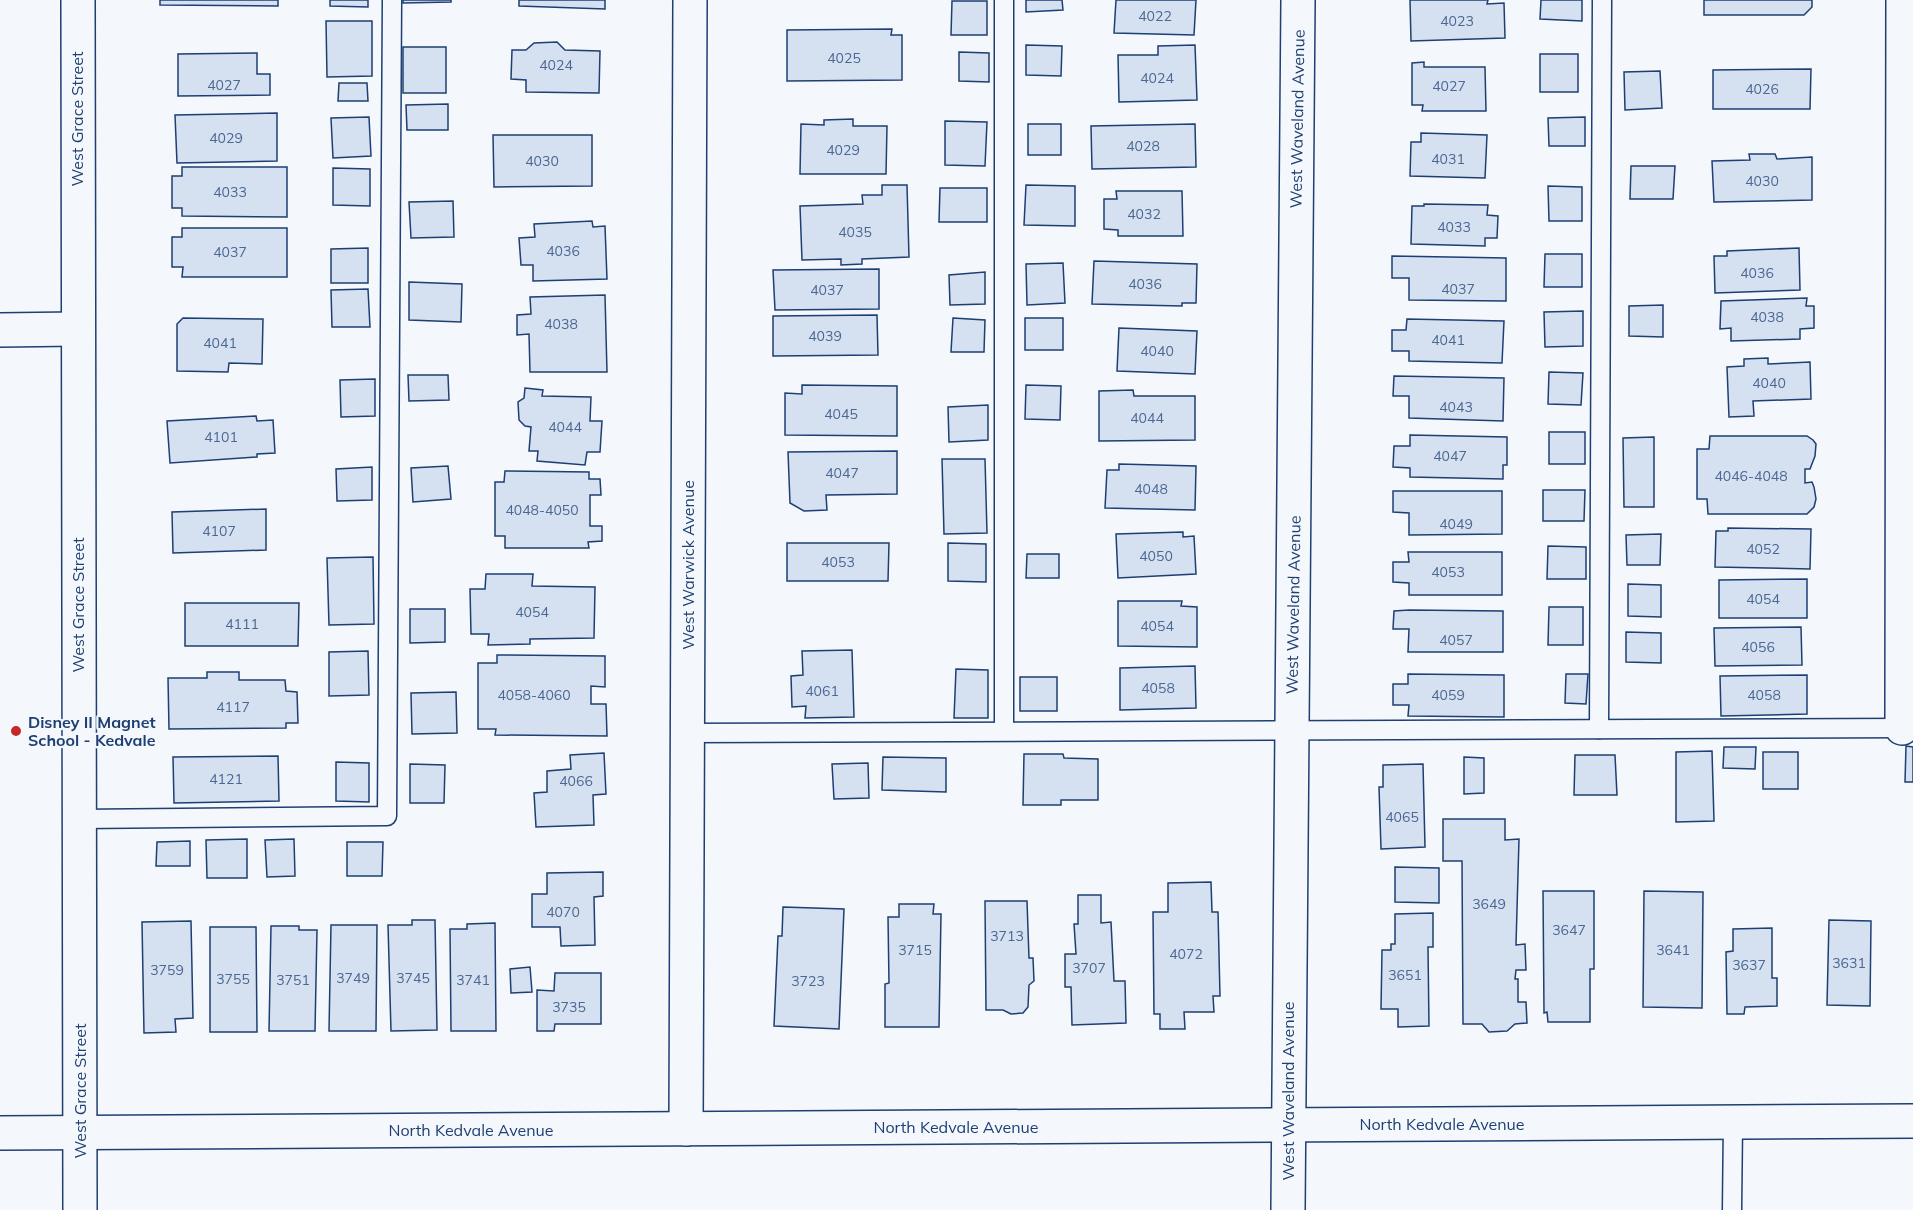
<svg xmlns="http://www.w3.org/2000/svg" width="1913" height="1210" viewBox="0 0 1913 1210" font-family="Mulish,sans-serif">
<rect width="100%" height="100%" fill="#f4f7fb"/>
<g fill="#d5e0f0" stroke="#1d3f73" stroke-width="1.5">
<polygon points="160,0 278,0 278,6 160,5"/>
<polygon points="330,0 368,0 368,7 330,6"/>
<polygon points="403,0 451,0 451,2 403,3"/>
<polygon points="519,0 605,0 605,9 519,6"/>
<polygon points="1026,0 1062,0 1063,10 1026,12"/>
<polygon points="1116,0 1196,0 1194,35 1114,33"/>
<polygon points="1410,0 1488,0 1487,4 1504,3 1505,38 1411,41"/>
<polygon points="1541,0 1582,0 1582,21 1540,19"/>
<polygon points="1704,0 1812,0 1812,7 1804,15 1704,15"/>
<polygon points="952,1 987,1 987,35 951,35"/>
<polygon points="326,21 372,21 372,76 327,77"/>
<polygon points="892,29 891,35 902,35 902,80 787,81 787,30"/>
<polygon points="557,42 565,50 600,51 599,93 526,92 526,80 511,79 512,50 526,50 534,43"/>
<polygon points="1026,45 1062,46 1061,76 1026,75"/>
<polygon points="1195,45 1197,100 1119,102 1118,55 1158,55 1158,46"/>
<rect x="403" y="47" width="43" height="46"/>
<polygon points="959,52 989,53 989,82 959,81"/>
<polygon points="257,53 257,74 270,74 270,95 178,96 178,54"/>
<rect x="1540" y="54" width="38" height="38"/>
<polygon points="1424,62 1424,67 1485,67 1486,111 1422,111 1423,105 1412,105 1412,63"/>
<polygon points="1811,69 1810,109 1713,109 1713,70"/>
<polygon points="1660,71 1662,108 1625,110 1624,72"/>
<polygon points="339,83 367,83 368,101 338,101"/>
<polygon points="448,104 448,130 407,130 406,105"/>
<polygon points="277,113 277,161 177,163 175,115"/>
<polygon points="369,117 371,156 333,158 331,118"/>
<polygon points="1585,117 1585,146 1549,146 1548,118"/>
<polygon points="853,119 853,126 887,126 886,174 800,174 801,124 824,125 824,120"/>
<polygon points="945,121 987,122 985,166 945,165"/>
<rect x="1028" y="124" width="33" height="31"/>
<polygon points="1195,124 1196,167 1092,169 1091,126"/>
<polygon points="1421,133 1487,135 1485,178 1410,176 1411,142 1421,142"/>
<polygon points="493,135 592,135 592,186 494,187"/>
<polygon points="1749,154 1775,154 1777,159 1812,157 1812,200 1714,202 1712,161 1750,160"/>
<polygon points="1631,166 1675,166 1673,199 1630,199"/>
<polygon points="182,167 287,167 287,217 182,216 182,208 172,208 172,176 182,176"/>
<polygon points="333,168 370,169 370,206 333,205"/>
<polygon points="882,185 907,185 909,257 862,259 862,264 841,265 841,259 802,260 800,206 863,204 862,195 882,195"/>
<polygon points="1026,185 1075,186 1075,226 1024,225"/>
<polygon points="1548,186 1582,187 1582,221 1549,221"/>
<polygon points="940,188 987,188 987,222 939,222"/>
<polygon points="1116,191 1182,191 1183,236 1118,236 1118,230 1104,229 1104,199 1117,199"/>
<polygon points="453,201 454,237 411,238 409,202"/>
<polygon points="1424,204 1488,205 1487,215 1498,216 1497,238 1485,238 1485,246 1411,244 1412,206 1424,206"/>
<polygon points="592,221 593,227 605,226 607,279 533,281 533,265 521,265 519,238 535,237 534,224"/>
<polygon points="182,228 287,228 287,277 182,277 183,267 172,267 172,237 182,237"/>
<polygon points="368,248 368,283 331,283 331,249"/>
<polygon points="1799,248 1800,290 1715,293 1714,256 1727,256 1727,251"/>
<polygon points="1545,254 1582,254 1582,287 1544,287"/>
<polygon points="1392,256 1506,258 1506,301 1409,300 1409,278 1392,278"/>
<polygon points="1094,261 1197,264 1196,303 1182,303 1182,306 1092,304"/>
<polygon points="1063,263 1065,303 1027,305 1026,264"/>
<polygon points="879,269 879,309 775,310 773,270"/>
<polygon points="985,272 985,304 950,305 949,275"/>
<polygon points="409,282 462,284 461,322 409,320"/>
<polygon points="368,289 370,327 332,327 331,290"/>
<polygon points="605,295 607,372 530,372 529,334 517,335 517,315 531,314 530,297"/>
<polygon points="1807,298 1806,306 1814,306 1814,328 1800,329 1800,339 1731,341 1731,328 1720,329 1721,301"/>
<polygon points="1663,305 1663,337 1629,336 1629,306"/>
<polygon points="1583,311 1583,346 1545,347 1544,312"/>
<polygon points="877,315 878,355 773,356 773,316"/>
<polygon points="183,318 263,319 262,364 229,363 228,372 177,371 177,324"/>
<polygon points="953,318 985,320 984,352 951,352"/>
<rect x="1025" y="318" width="38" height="32"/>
<polygon points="1407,319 1504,321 1502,363 1409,361 1409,351 1392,351 1392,330 1406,330"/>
<polygon points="1119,328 1197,331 1195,374 1117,371"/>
<polygon points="1768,358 1768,364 1810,362 1811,399 1753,401 1754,416 1729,417 1727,367 1744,366 1744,359"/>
<polygon points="1549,372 1583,373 1581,405 1548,404"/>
<polygon points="408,375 448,375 449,400 409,401"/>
<polygon points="1394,376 1504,378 1503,421 1409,418 1409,396 1393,396"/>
<polygon points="375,379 375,416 341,417 340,380"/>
<polygon points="802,385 897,386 897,436 785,435 785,393 802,394"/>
<polygon points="1026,385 1061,386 1060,420 1025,419"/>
<polygon points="525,388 543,390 542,396 591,397 590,421 602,421 600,452 587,452 585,465 537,461 538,451 529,451 531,427 525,426 519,420 518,402 524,398"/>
<polygon points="1133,390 1134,396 1195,396 1195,440 1099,441 1099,391"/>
<polygon points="988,405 988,440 949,442 948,407"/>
<polygon points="256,416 257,421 273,420 275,453 257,454 257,457 170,463 167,421"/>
<rect x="1549" y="432" width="36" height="32"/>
<polygon points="1410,435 1507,437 1507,465 1503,465 1503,479 1410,477 1410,468 1393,467 1394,446 1410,446"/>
<polygon points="1710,436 1807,436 1813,440 1816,444 1815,456 1810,469 1805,469 1805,483 1812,482 1814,487 1816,499 1814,507 1807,514 1708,514 1707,499 1697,499 1697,449 1709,449"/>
<polygon points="1654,437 1654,507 1624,507 1623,438"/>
<polygon points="897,451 897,494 826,495 827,510 804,511 790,503 788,452"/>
<polygon points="942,459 985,459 987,533 944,534"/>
<polygon points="1119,464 1196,466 1195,510 1105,508 1107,470 1119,470"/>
<polygon points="448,466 451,499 413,502 411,468"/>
<polygon points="372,467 372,500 337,501 336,469"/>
<polygon points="505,471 589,472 589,479 600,479 601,495 590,495 590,526 602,526 602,541 588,542 589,548 505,548 505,536 495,536 495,482 504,482"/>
<polygon points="1543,490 1585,490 1584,521 1543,521"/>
<polygon points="1393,491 1502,491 1502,534 1409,535 1409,513 1393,512"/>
<polygon points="266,509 266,550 173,553 172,512"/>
<polygon points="1728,528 1811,529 1810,569 1715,567 1716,531 1728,531"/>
<polygon points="1183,532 1183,537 1194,536 1196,574 1118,578 1116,534"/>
<polygon points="1661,534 1660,565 1627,565 1626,535"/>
<polygon points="787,543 889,543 888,581 787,581"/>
<polygon points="948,543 986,544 986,582 948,581"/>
<polygon points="1548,546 1586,547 1586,579 1547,579"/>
<polygon points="1408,552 1502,552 1502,595 1409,595 1409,583 1393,582 1393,562 1409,562"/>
<polygon points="1027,554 1059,554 1059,578 1026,578"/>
<polygon points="373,557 374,624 329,625 327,558"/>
<polygon points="486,574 533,574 532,586 595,587 594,638 530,639 530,644 488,645 489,634 471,634 470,589 485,589"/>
<polygon points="1807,579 1807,618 1719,618 1719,580"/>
<polygon points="1628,584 1661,585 1661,617 1628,616"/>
<polygon points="1118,601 1182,601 1181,606 1197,607 1197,647 1118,646"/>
<polygon points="185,603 299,603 298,646 185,646"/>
<polygon points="1549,607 1583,607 1583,645 1548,645"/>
<polygon points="410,609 445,609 445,642 410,643"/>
<polygon points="1409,610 1503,611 1503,652 1408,652 1409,629 1393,629 1394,611"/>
<polygon points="1801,627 1802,665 1715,666 1714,628"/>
<polygon points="1626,632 1661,633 1661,663 1626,662"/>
<polygon points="852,650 854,717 805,718 806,706 792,707 791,676 803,675 802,651"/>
<polygon points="368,651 369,695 329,696 329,652"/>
<polygon points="497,655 605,656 605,687 591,686 591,704 606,704 607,736 495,735 496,729 478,729 478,663 497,663"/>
<polygon points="1195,666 1196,708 1120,710 1120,668"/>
<polygon points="956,669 988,670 988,718 954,718"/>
<polygon points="207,672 239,672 239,680 285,680 286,691 297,692 298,723 286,723 286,728 169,729 168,678 207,678"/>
<polygon points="1408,674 1504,675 1504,717 1408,716 1409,705 1393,705 1393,684 1408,684"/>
<polygon points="1566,674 1588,674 1586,704 1565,703"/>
<polygon points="1807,675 1807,714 1721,716 1720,676"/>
<rect x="1020" y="677" width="37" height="34"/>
<polygon points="456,692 457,733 412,734 411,693"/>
<polygon points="1906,746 1913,747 1913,782 1905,782"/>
<polygon points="1724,747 1756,747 1755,769 1723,768"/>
<polygon points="1712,751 1714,821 1676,822 1676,752"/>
<rect x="1763" y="752" width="35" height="37"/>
<polygon points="604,753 606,794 593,795 594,825 536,827 534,793 547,792 547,771 571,769 570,755"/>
<polygon points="1024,754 1063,754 1064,758 1098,759 1098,800 1061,800 1061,805 1023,805"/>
<polygon points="1575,755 1615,755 1617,795 1574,795"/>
<polygon points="278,756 279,801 174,803 173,757"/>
<polygon points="883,757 946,758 946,792 882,790"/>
<polygon points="1464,757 1484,758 1484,793 1464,794"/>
<polygon points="336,762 369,763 369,802 336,801"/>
<polygon points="868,763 869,798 834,799 832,764"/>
<polygon points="410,764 445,765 444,803 410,803"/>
<polygon points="1423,764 1425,847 1381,849 1379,787 1383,787 1383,765"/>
<polygon points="1443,819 1505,819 1505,840 1519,839 1516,945 1525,944 1526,970 1516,970 1515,979 1518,979 1518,1002 1526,1002 1527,1023 1515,1024 1507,1031 1489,1032 1482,1024 1463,1024 1462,861 1443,861"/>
<polygon points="247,839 247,878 207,878 206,840"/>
<polygon points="294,839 295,876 267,877 265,840"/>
<polygon points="190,841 190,866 156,866 157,842"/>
<polygon points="347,842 383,842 382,876 347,876"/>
<polygon points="1395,867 1439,868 1439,903 1395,902"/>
<polygon points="603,872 603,896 594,897 595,945 561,946 560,927 532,927 532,894 547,894 547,873"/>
<polygon points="1211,882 1212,912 1218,912 1220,996 1213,996 1214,1012 1184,1012 1185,1029 1160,1029 1160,1014 1154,1014 1153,912 1168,912 1168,883"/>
<polygon points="1543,891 1594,891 1594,969 1590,969 1590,1022 1548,1022 1547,1012 1544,1013"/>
<polygon points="1644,891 1703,892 1702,1008 1643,1007"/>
<polygon points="1078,895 1101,895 1101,923 1111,922 1114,981 1125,981 1126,1023 1072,1025 1071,987 1065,987 1065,954 1076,954 1074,924 1078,924"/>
<polygon points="985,901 1027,901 1029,958 1033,958 1034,981 1029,985 1028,1007 1023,1013 1011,1014 1003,1010 986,1010"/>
<polygon points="899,904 934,904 933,914 941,914 939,1027 885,1027 885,984 889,983 888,917 899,917"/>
<polygon points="783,907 844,909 839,1029 774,1026 778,936 782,936"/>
<polygon points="1433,913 1433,947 1428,947 1429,1026 1398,1027 1398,1009 1381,1009 1382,950 1391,950 1391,944 1395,944 1395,914"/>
<polygon points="412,920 435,920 437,1030 391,1031 388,925 412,925"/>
<polygon points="1829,920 1871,921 1870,1006 1827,1005"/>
<polygon points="191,921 193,1018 175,1019 176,1032 144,1033 142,922"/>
<polygon points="495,923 496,1031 451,1031 450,929 467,929 467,924"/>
<polygon points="331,925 377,925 376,1031 329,1031"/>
<polygon points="271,926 299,926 299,930 317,930 315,1031 269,1031"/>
<polygon points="210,927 256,927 257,1032 210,1032"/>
<polygon points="1772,928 1772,978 1777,978 1777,1006 1745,1007 1744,1014 1727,1014 1726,952 1733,951 1733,929"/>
<polygon points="530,967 532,992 511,993 510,969"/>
<polygon points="555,973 601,973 601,1024 555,1024 554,1031 537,1031 537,990 554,991"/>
</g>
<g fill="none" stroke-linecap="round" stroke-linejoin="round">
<defs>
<g id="lane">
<polyline points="1004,0 1004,731"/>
<polyline points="1599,729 1602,0"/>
<polyline points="687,733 1910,728"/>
<polyline points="80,819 387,816 392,0"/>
<polyline points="1732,1210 1733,1122"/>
</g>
<g id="street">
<polyline points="78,0 80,1210"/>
<polyline points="0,330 76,329"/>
<polyline points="1902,728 1903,0"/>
<polyline points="686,1129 690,0"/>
<polyline points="0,1133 1913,1121"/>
<polyline points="1288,1210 1298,0"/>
</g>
</defs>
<use href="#lane" stroke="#1d3f73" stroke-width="21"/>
<use href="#street" stroke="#1d3f73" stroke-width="36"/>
<use href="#lane" stroke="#f4f7fb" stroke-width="18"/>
<use href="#street" stroke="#f4f7fb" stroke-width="33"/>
</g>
<circle fill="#c62828" stroke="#f4f7fb" stroke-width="2" cx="16" cy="731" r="6"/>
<g text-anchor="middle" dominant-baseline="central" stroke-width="4.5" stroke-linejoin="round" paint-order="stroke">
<g font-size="14" fill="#4b6792">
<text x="1155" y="16">4022</text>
<text x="1457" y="21">4023</text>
<text x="844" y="58">4025</text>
<text x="556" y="65">4024</text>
<text x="1157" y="78">4024</text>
<text x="224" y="85">4027</text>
<text x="1449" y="86">4027</text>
<text x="1762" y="89">4026</text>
<text x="226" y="138">4029</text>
<text x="1143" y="146">4028</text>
<text x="843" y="150">4029</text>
<text x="1448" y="159">4031</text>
<text x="542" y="161">4030</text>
<text x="1762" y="181">4030</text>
<text x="230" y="192">4033</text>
<text x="1144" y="214">4032</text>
<text x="1454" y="227">4033</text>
<text x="855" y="232">4035</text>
<text x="563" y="251">4036</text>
<text x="230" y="252">4037</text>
<text x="1757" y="273">4036</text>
<text x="1145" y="284">4036</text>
<text x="1458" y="289">4037</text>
<text x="827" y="290">4037</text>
<text x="1767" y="317">4038</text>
<text x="561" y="324">4038</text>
<text x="825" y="336">4039</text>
<text x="1448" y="340">4041</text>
<text x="220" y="343">4041</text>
<text x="1157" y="351">4040</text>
<text x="1769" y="383">4040</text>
<text x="1456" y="407">4043</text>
<text x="841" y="414">4045</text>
<text x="1147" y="418">4044</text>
<text x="565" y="427">4044</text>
<text x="221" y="437">4101</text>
<text x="1450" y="456">4047</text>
<text x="842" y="473">4047</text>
<text x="1751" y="476">4046-4048</text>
<text x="1151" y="489">4048</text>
<text x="542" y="510">4048-4050</text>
<text x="1456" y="524">4049</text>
<text x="219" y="531">4107</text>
<text x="1763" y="549">4052</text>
<text x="1156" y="556">4050</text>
<text x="838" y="562">4053</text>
<text x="1448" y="572">4053</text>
<text x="1763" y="599">4054</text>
<text x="532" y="612">4054</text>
<text x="242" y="624">4111</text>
<text x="1157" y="626">4054</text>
<text x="1456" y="640">4057</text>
<text x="1758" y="647">4056</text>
<text x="1158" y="688">4058</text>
<text x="822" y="691">4061</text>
<text x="534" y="695">4058-4060</text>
<text x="1448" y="695">4059</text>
<text x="1764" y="695">4058</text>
<text x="233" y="707">4117</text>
<text x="226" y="779">4121</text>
<text x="576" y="781">4066</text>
<text x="1402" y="817">4065</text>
<text x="1489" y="904">3649</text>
<text x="563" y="912">4070</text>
<text x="1569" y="930">3647</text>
<text x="1007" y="936">3713</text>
<text x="915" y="950">3715</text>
<text x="1673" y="950">3641</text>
<text x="1186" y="954">4072</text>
<text x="1849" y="963">3631</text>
<text x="1749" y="965">3637</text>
<text x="1089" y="968">3707</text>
<text x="167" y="970">3759</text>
<text x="1405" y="975">3651</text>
<text x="353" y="978">3749</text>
<text x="413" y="978">3745</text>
<text x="233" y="979">3755</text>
<text x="293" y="980">3751</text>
<text x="473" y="980">3741</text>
<text x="808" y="981">3723</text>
<text x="569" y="1007">3735</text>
</g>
<g font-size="16" fill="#1d3f73" stroke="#f4f7fb">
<text transform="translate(77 119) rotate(-90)">West Grace Street</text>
<text transform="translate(1297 119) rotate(-89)">West Waveland Avenue</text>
<text transform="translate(688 565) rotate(-90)">West Warwick Avenue</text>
<text transform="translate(78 605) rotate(-90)">West Grace Street</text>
<text transform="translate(1293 605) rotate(-89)">West Waveland Avenue</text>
<text transform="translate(80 1091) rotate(-90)">West Grace Street</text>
<text transform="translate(1288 1091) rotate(-90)">West Waveland Avenue</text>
<text x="1442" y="1124">North Kedvale Avenue</text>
<text x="956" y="1127">North Kedvale Avenue</text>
<text x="471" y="1130">North Kedvale Avenue</text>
</g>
<g font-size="16" font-weight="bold" fill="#1d3f73" stroke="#f4f7fb" text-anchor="start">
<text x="28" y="722">Disney II Magnet<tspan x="28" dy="18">School - Kedvale</tspan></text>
</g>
</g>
</svg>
